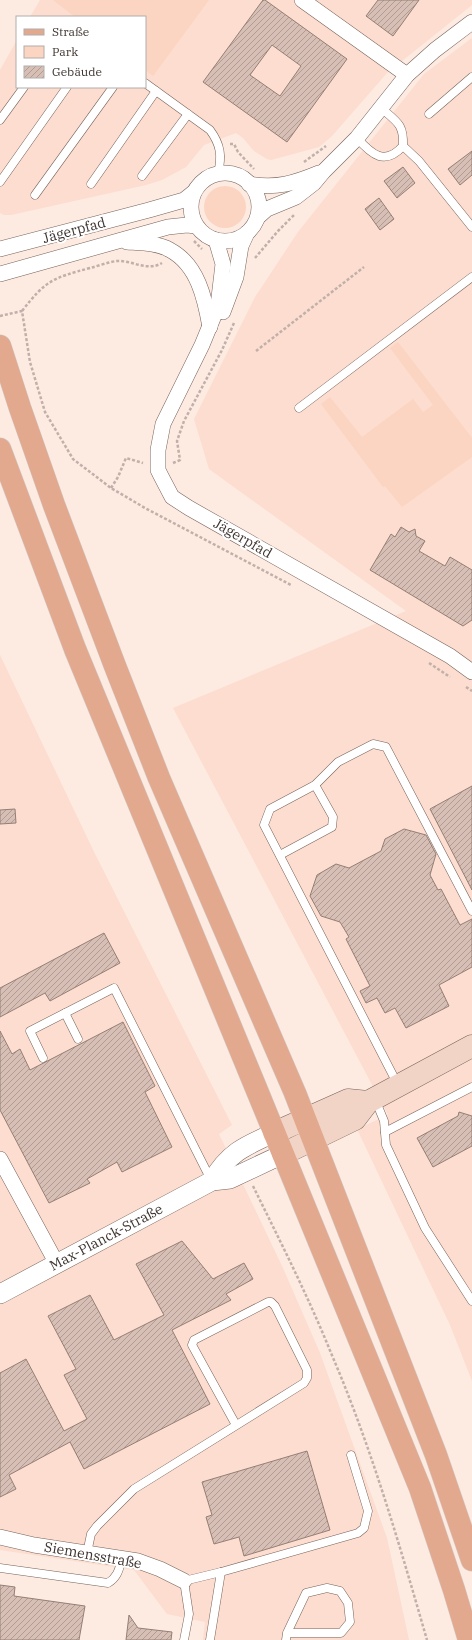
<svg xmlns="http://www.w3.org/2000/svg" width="472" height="1640" viewBox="0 0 472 1640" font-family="'IBM Plex Serif',serif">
<defs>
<pattern id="building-hatch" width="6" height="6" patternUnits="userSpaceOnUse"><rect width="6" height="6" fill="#d7bfb5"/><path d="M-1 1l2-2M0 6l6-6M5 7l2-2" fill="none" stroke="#b09c94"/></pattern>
</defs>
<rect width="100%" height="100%" fill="#fdeae1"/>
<g fill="#fcddcf">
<polygon points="40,0 472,0 472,5 387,73 332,136 319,147 271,160 267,159 254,151 243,138 236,133 204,145 186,167 162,180 146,185 11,215 4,215 0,213 0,70 17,40 17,87 145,87 145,17 30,17"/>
<polygon points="472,38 472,1381 450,1325 357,1129 388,1115 173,708 406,611 209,469 194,419 255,297 298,232 424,74"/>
<polygon points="0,655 95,854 232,1125 219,1134 282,1266 320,1353 387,1538 409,1640 203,1640 205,1622 167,1614 134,1570 0,1550"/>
</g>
<g fill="#fcd4c2">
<polygon points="53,0 209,0 153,76 145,70 145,17 75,17"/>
<circle cx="225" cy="207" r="21"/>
<polygon points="398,342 472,438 472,457 402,507 385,486 383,487 321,404 330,397 362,437 413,399 423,412 433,405 390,348"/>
</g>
<g fill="url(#building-hatch)" stroke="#947f75" fill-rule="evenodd">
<path d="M263,0H265L347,59L287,142L203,82ZM272,45L301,66L280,96L250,75Z"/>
<polygon points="378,0 419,0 393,36 366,16"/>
<polygon points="472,151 472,175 460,185 448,169"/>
<polygon points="403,167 415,183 397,198 384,181"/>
<polygon points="379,198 394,219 380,230 365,209"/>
<polygon points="401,527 409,532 415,529 416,536 425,541 419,551 445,566 450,557 472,570 472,620 463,626 370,570 391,534 395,537"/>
<polygon points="472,786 472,890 430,809"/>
<polygon points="15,809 16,823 0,824 0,810"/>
<polygon points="404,829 426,835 436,854 430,875 438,890 441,889 460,925 472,919 472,967 439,985 449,1006 406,1028 395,1008 385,1013 377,998 366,1003 360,991 370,986 346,939 349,937 340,922 321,916 310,896 317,875 336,864 349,868 381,851 385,839"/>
<polygon points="104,933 120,963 50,1001 45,993 0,1017 0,988"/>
<polygon points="123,1022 155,1086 145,1092 172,1147 122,1172 117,1162 87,1179 90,1183 49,1203 0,1110 0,1031 12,1054 20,1049 30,1070"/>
<polygon points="459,1112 472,1116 472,1146 433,1167 417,1138 458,1116"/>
<polygon points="182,1241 213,1279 244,1263 253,1279 226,1294 231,1300 172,1330 210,1404 84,1469 70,1442 9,1475 16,1489 0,1497 0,1373 26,1359 64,1431 87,1419 64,1375 76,1369 48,1316 90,1295 114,1340 164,1315 136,1264"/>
<polygon points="307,1451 330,1530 244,1556 239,1537 214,1544 206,1517 212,1515 202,1482"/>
<polygon points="0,1585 15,1587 14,1596 85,1606 79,1640 0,1640"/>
<polygon points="129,1615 138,1628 172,1632 171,1640 126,1640"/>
</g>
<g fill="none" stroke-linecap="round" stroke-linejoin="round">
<defs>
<g id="service">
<path d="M145,83L210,130C221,145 222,156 218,174"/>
<polyline points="429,114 472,77"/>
<polyline points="0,120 24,87"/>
<path d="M357,138C372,155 385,166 403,146C404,124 397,122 381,108"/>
<polyline points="403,146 419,161 472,227"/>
<polyline points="142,176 188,114"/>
<polyline points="0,182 67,87"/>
<polyline points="91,184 156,91"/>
<polyline points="35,195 113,87"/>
<polyline points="299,408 472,277"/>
<polyline points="280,855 332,827 333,817 315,785"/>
<polyline points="65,1013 78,1039"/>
<polyline points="43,1058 30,1031 114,988 211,1180"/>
<polyline points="398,1085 264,825 270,809 315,785 338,762 373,744 386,747 472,911"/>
<polyline points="375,1099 384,1121 386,1145 425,1228 472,1301"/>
<polyline points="385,1132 472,1087"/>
<polyline points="87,1553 91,1534 97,1526 134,1489 304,1383 307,1378 307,1370 275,1306 271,1302 268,1302 194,1340 192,1345 236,1425"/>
<path d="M0,1568L108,1583C118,1577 119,1569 122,1559"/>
<polyline points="184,1640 189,1614 184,1581 221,1572 358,1533 364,1528 368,1511 351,1455"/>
<polyline points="210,1640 221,1572"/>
<polyline points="286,1640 287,1633 306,1593 327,1588 340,1591 348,1603 350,1622 341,1633 287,1633"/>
</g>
<g id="minor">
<polyline points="302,0 407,75"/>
<circle cx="225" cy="207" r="34"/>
<path d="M249,184C276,189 295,183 319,173"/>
<polyline points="258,217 267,209 296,197 314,183 324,171 357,138 407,75 435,50 472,22"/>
<polyline points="216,240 223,264 218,306 202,345 163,424 158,450 158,470 161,476 172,497 189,508 450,656 472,672"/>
<path d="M127,242C141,243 158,243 170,250C198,265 205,299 210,327"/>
<polyline points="0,249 149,210 184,200 194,192"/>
<polyline points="0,274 168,227 187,225 196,226"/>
<polyline points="223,312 236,277 241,246 247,233"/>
<polyline points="0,1159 57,1264"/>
<polyline points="0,1537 34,1545 138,1561 160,1569 184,1581"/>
</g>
<g id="tertiary">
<path d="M212,1181C229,1152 245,1146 274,1133"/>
<polyline points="0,1294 212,1181 230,1179 283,1154"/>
</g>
<g id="secondary">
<polyline points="274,1133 348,1100 368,1102"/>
<polyline points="283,1154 355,1119 368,1102 472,1046"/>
</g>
<g id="primary">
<polyline points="0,346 20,408 54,505 115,666 159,778 295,1093 436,1455 472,1560"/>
<polyline points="0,449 75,649 256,1088 420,1488 454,1590 469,1640"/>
</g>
</defs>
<use href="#service" stroke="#766259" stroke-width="9"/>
<use href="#minor" stroke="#766259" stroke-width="16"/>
<use href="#tertiary" stroke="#766259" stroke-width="20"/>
<use href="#secondary" stroke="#766259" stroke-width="23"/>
<use href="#primary" stroke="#d1cecd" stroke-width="23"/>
<g stroke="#c1b0a9" stroke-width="2.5" stroke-dasharray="3 2" stroke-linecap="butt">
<polyline points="230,144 234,144 238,152 254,169"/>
<polyline points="304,162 326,146"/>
<polyline points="194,241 202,249"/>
<polyline points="255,258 278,231 294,215"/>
<path d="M22,311C46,280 53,278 90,268C98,266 108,262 117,261C132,260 147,272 162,263"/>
<polyline points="0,316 22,311 30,362 45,412 73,459 111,488 145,508 291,585"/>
<polyline points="256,351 364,267"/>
<polyline points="173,463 180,460 177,441 184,421 222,350 234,323"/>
<polyline points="111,488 118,477 126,458 143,463"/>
<polyline points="429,663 450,677"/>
<polyline points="466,687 472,691"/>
<path d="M253,1186C280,1241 308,1296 331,1353C371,1446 399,1543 427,1640"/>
</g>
<use href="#service" stroke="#fff" stroke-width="8"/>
<use href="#minor" stroke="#fff" stroke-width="15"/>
<use href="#tertiary" stroke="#fff" stroke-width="19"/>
<use href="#secondary" stroke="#f1d4c6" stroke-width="22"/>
<use href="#primary" stroke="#e2a98e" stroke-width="22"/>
</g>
<g text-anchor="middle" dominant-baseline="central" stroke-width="4" stroke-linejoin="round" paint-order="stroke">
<g font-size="14" fill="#3e3430" stroke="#fff">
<text transform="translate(74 230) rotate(-15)">Jägerpfad</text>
<text transform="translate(243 538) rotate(30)">Jägerpfad</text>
<text transform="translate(106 1237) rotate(-28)">Max-Planck-Straße</text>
<text transform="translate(93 1555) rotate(10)">Siemensstraße</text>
</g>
</g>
<rect x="16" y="16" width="130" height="72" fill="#ffffff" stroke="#b2aeac"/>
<rect x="24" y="29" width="20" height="6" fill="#e2a98e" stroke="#b2aeac"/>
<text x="52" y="36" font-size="12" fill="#3e3430">Straße</text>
<rect x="24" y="46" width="20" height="12" fill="#fcd4c2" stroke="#b2aeac"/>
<text x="52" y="56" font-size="12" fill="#3e3430">Park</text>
<rect x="24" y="66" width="20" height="12" fill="url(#building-hatch)" stroke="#b2aeac"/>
<text x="52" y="76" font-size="12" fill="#3e3430">Gebäude</text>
</svg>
